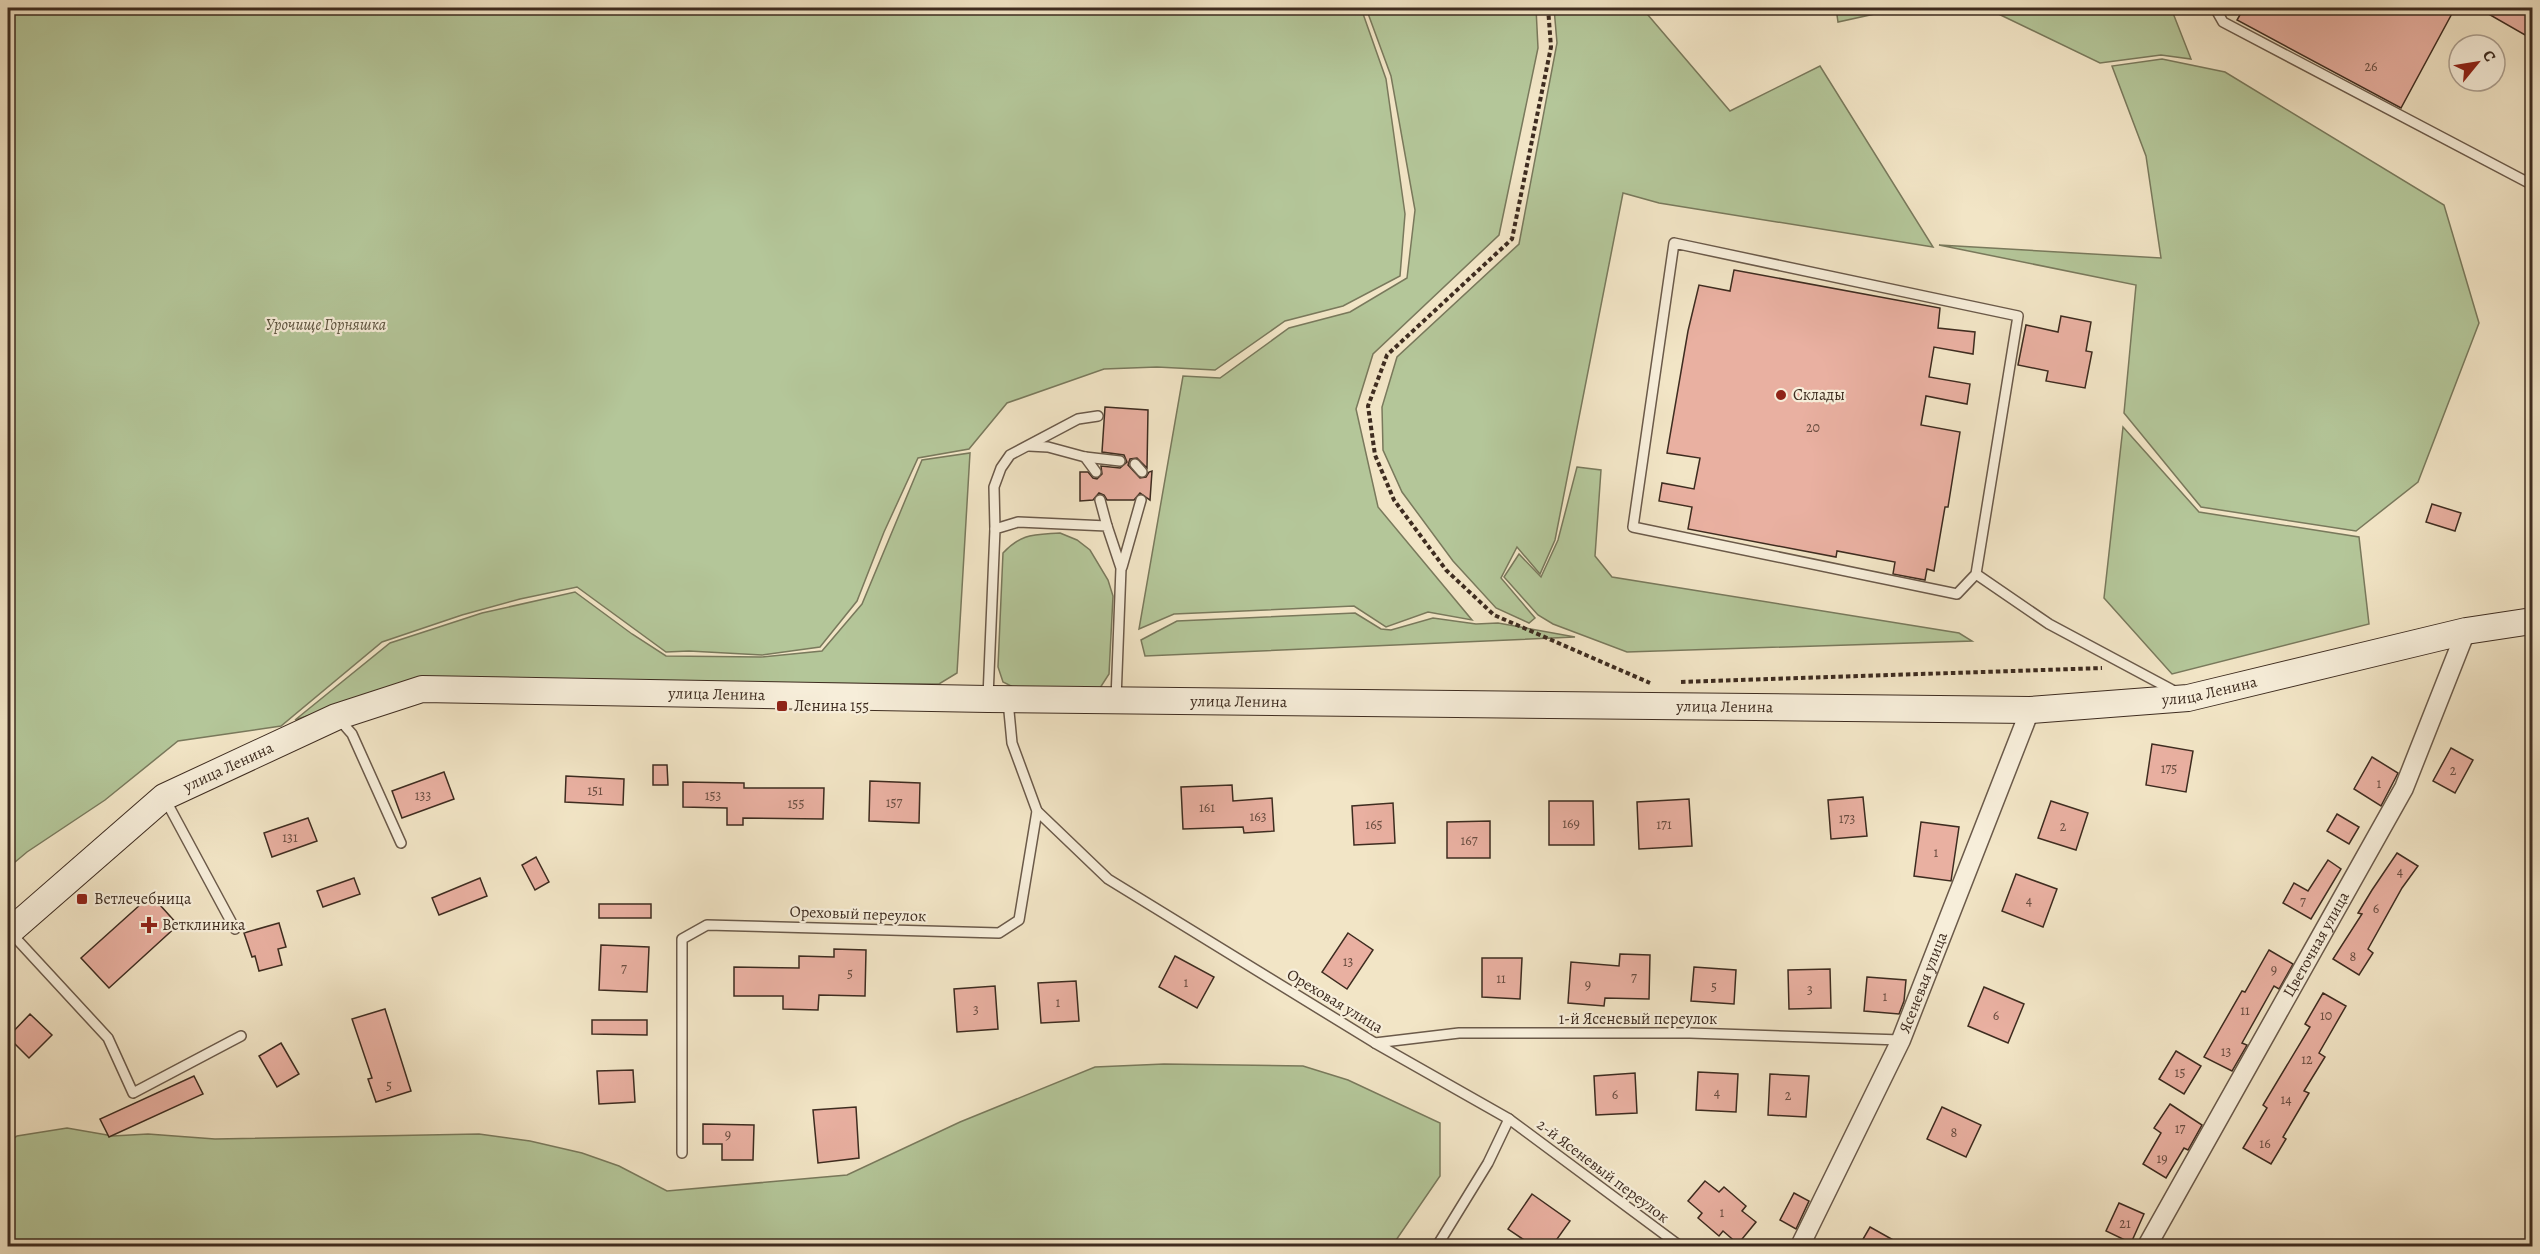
<svg xmlns="http://www.w3.org/2000/svg" width="2540" height="1254" viewBox="0 0 2540 1254" font-family="Alegreya,serif">
<rect width="100%" height="100%" fill="#f2e5c6"/>
<filter id="stains"><feTurbulence type="fractalNoise" baseFrequency=".00333" numOctaves="4"/><feColorMatrix values="0 0 0 0 .2 0 0 0 0 .09 0 0 0 0 .02 0 0 0 .5 -.17"/></filter>
<radialGradient id="worn" r=".72"><stop offset=".6" stop-color="#630" stop-opacity="0"/><stop offset="1" stop-color="#630" stop-opacity=".3"/></radialGradient>
<g fill="#b4c699" stroke="#79795c" stroke-width="1.5">
<polygon points="8,8 1361,8 1386,79 1405,214 1400,276 1343,306 1285,321 1215,370 1157,367 1104,369 1007,403 969,449 918,458 884,532 857,601 820,647 762,655 689,651 666,652 577,587 520,599 462,615 382,642 281,726 178,741 105,800 27,852 8,868"/>
<polygon points="1366,8 1536,8 1538,48 1499,235 1373,354 1356,409 1378,507 1472,620 1428,612 1386,627 1354,606 1174,614 1139,629 1183,376 1220,378 1289,328 1350,312 1407,278 1415,210 1391,76"/>
<polygon points="1554,8 1642,8 1730,111 1820,66 1933,247 1659,203 1623,193 1555,540 1540,574 1517,547 1501,578 1535,618 1529,623 1496,608 1453,561 1402,492 1383,450 1382,407 1397,357 1519,244 1557,43"/>
<polygon points="1836,8 1902,8 1838,22"/>
<polygon points="1986,8 2171,8 2191,59 2161,55 2100,63"/>
<polygon points="2162,59 2225,72 2444,205 2479,323 2418,482 2356,531 2201,507 2124,413 2136,285 1939,245 2161,258 2146,156 2112,66"/>
<polygon points="2123,427 2199,512 2359,537 2369,624 2172,674 2104,598"/>
<polygon points="970,453 957,673 939,684 411,681 295,720 390,643 482,613 575,592 632,634 666,656 761,657 822,651 862,604 922,460"/>
<polygon points="1577,467 1601,470 1595,556 1612,577 1959,633 1972,641 1627,652 1553,624 1538,615 1504,577 1519,554 1541,577 1558,540"/>
<path d="M1060,533L1077,540L1090,550L1108,580L1113,596L1109,674L1100,688L1017,689L1003,682L998,667L1003,553C1022,533 1033,535 1060,533Z"/>
<polygon points="1355,613 1381,629 1391,630 1433,618 1476,624 1498,623 1575,637 1145,656 1141,640 1177,621"/>
<polygon points="1164,1064 1303,1066 1348,1080 1440,1123 1440,1176 1392,1246 8,1246 8,1143 17,1136 67,1128 113,1136 148,1134 215,1139 479,1134 530,1141 582,1153 619,1166 667,1191 847,1175 960,1122 1095,1067"/>
</g>
<g fill="#e9b0a1" stroke="#3e2c20" stroke-width="1.5">
<polygon points="2244,8 2455,8 2401,108 2237,20"/>
<polygon points="2478,8 2522,8 2532,13 2532,39"/>
<polygon points="1734,270 1940,308 1938,328 1975,332 1973,354 1934,347 1929,377 1970,384 1967,404 1926,396 1921,425 1960,432 1948,507 1945,507 1934,571 1927,569 1925,580 1893,574 1895,562 1837,551 1836,557 1688,529 1692,507 1659,501 1662,483 1694,489 1700,458 1667,453 1688,331 1699,285 1730,291"/>
<polygon points="2061,316 2091,322 2086,351 2092,352 2085,388 2046,381 2048,371 2018,365 2026,325 2058,332"/>
<polygon points="1105,407 1148,410 1147,468 1137,458 1130,459 1128,465 1140,478 1146,477 1149,472 1152,471 1150,500 1140,493 1134,500 1107,500 1104,495 1099,493 1093,500 1080,501 1080,472 1088,472 1093,478 1097,479 1102,474 1101,466 1120,468 1127,462 1124,455 1102,452"/>
<polygon points="2432,504 2461,513 2455,531 2426,522"/>
<polygon points="2152,744 2193,751 2186,792 2146,785"/>
<polygon points="2451,748 2473,760 2455,793 2433,781"/>
<polygon points="2372,757 2398,773 2381,806 2354,789"/>
<polygon points="653,765 667,765 668,785 653,785"/>
<polygon points="444,772 454,799 402,818 392,791"/>
<polygon points="566,776 624,779 623,805 565,802"/>
<polygon points="870,781 920,783 919,823 869,821"/>
<polygon points="683,782 744,783 744,788 824,788 823,819 743,818 743,825 727,825 727,808 683,807"/>
<polygon points="1232,785 1233,801 1272,798 1274,831 1244,833 1243,827 1183,829 1181,787"/>
<polygon points="1863,797 1867,836 1831,839 1828,800"/>
<polygon points="1689,799 1692,846 1639,849 1637,802"/>
<polygon points="1549,801 1593,801 1594,845 1549,845"/>
<polygon points="2051,801 2088,813 2076,850 2038,838"/>
<polygon points="1393,803 1395,843 1354,845 1352,806"/>
<polygon points="2337,814 2359,827 2349,844 2327,831"/>
<polygon points="308,818 317,841 272,857 264,833"/>
<polygon points="1490,821 1490,858 1447,858 1447,822"/>
<polygon points="1921,822 1959,827 1951,881 1914,876"/>
<polygon points="2397,853 2418,866 2402,888 2368,949 2373,953 2359,975 2333,959 2362,914 2358,913 2372,890"/>
<polygon points="536,857 549,882 535,890 522,865"/>
<polygon points="2328,860 2341,869 2311,919 2283,903 2294,883 2308,891"/>
<polygon points="2016,874 2057,889 2043,927 2002,911"/>
<polygon points="354,878 360,894 323,907 317,891"/>
<polygon points="480,878 487,896 439,915 432,898"/>
<polygon points="151,895 178,925 109,988 81,958"/>
<rect x="599" y="904" width="52" height="14"/>
<polygon points="279,923 286,947 278,949 282,965 259,971 255,956 252,957 244,933"/>
<polygon points="1348,933 1373,950 1347,989 1322,972"/>
<polygon points="601,945 649,947 647,992 599,990"/>
<polygon points="834,949 866,950 865,996 819,995 818,1010 783,1009 783,996 734,996 734,967 799,968 799,956 834,957"/>
<polygon points="2269,950 2293,964 2279,989 2274,986 2242,1043 2247,1045 2232,1071 2204,1057 2242,991 2245,992"/>
<polygon points="1620,954 1650,955 1649,999 1605,998 1604,1006 1568,1003 1571,962 1619,966"/>
<polygon points="1175,956 1214,977 1197,1008 1159,987"/>
<polygon points="1482,958 1522,958 1520,999 1482,997"/>
<polygon points="1694,967 1736,970 1734,1004 1691,1001"/>
<polygon points="1830,969 1831,1008 1789,1009 1788,970"/>
<polygon points="1867,977 1906,980 1904,1001 1899,1014 1864,1011"/>
<polygon points="1076,981 1079,1021 1041,1023 1038,983"/>
<polygon points="995,986 998,1029 957,1032 954,989"/>
<polygon points="1984,987 2024,1004 2008,1043 1968,1026"/>
<polygon points="2323,993 2346,1006 2319,1053 2325,1057 2304,1091 2309,1093 2283,1137 2286,1139 2271,1164 2243,1148 2267,1108 2263,1105 2310,1027 2305,1024"/>
<polygon points="385,1009 411,1091 376,1102 368,1079 372,1078 352,1019"/>
<polygon points="30,1014 52,1035 29,1058 8,1037"/>
<polygon points="592,1020 647,1020 647,1035 592,1034"/>
<polygon points="281,1043 299,1074 277,1087 259,1056"/>
<polygon points="2176,1051 2201,1066 2184,1094 2159,1079"/>
<polygon points="633,1070 635,1102 599,1104 597,1071"/>
<polygon points="1698,1072 1738,1074 1736,1112 1696,1110"/>
<polygon points="1635,1073 1637,1113 1596,1115 1594,1076"/>
<polygon points="1770,1074 1809,1076 1806,1117 1768,1115"/>
<polygon points="194,1076 203,1094 109,1137 100,1119"/>
<polygon points="2170,1104 2202,1125 2188,1150 2184,1148 2166,1178 2143,1164 2161,1133 2154,1128"/>
<polygon points="856,1107 859,1158 818,1163 813,1110"/>
<polygon points="1942,1107 1981,1125 1966,1157 1927,1139"/>
<polygon points="703,1124 754,1125 753,1160 722,1160 722,1144 703,1144"/>
<polygon points="1705,1181 1719,1192 1724,1187 1746,1206 1742,1211 1756,1222 1738,1244 1723,1231 1719,1236 1698,1218 1702,1213 1688,1201"/>
<polygon points="1794,1193 1809,1201 1796,1229 1780,1220"/>
<polygon points="1532,1194 1570,1221 1552,1246 1533,1246 1508,1229"/>
<polygon points="2119,1203 2144,1214 2131,1243 2106,1231"/>
<polygon points="1870,1227 1904,1246 1859,1246"/>
</g>
<g fill="none" stroke-linecap="round" stroke-linejoin="round">
<defs>
<g id="service">
<polyline points="2215,8 2223,22 2527,182 2532,179"/>
<polyline points="1029,446 1048,447 1085,457 1120,461"/>
<polyline points="1085,457 1096,472"/>
<polyline points="1135,464 1142,472"/>
<polyline points="1100,500 1107,526"/>
<polyline points="995,529 994,487 1001,468 1010,455 1078,419 1098,416"/>
<polyline points="1122,567 1141,500"/>
<polyline points="1976,574 1957,594 1633,527 1674,243 2018,316 1976,574 2049,624 2178,693"/>
<polyline points="988,697 995,529 1018,522 1107,526 1121,568 1116,699"/>
<polyline points="338,718 352,734 401,843"/>
<polyline points="165,799 235,929"/>
<polyline points="1037,811 1108,879 1375,1043 1509,1119 1488,1163 1437,1246"/>
<polyline points="11,933 108,1038 133,1093 241,1036"/>
<polyline points="1375,1043 1459,1033 1690,1033 1901,1040"/>
<polyline points="1509,1119 1680,1246"/>
<polyline points="682,1153 682,939 707,925 999,933 1019,920 1037,811 1012,743 1008,701"/>
</g>
<g id="minor">
<path id="s1" d="M1800,1246L1901,1040L2030,710"/>
<path id="s2" d="M2147,1246L2404,788L2466,631"/>
</g>
<g id="secondary">
<path id="s3" d="M8,933L164,797L336,717L422,689L988,699L2030,710L2188,698L2466,631L2532,621"/>
</g>
</defs>
<use href="#service" stroke="#6b5a4a" stroke-width="12"/>
<use href="#minor" stroke="#6b5a4a" stroke-width="21"/>
<use href="#secondary" stroke="#3e2c20" stroke-width="28"/>
<g stroke="#3e2c20" stroke-width="4" stroke-dasharray="4.5 3" stroke-linecap="butt">
<polyline points="1548,8 1551,47 1512,239 1387,355 1368,406 1375,455 1394,500 1446,570 1494,615 1650,683"/>
<polyline points="1840,13 1851,8"/>
<polyline points="1681,682 2102,668"/>
</g>
<use href="#service" stroke="#f7eeda" stroke-width="9"/>
<use href="#minor" stroke="#f7eeda" stroke-width="18"/>
<use href="#secondary" stroke="#f7eeda" stroke-width="26"/>
</g>
<g fill="#8f2418" stroke="#f7eeda" stroke-width="2">
<circle cx="1781" cy="395" r="6"/>
<rect x="776" y="700" width="12" height="12" rx="3"/>
<rect x="76" y="893" width="12" height="12" rx="3"/>
<path d="M146 916h6v6h6v6h-6v6h-6v-6h-6v-6h6z"/>
</g>
<g text-anchor="middle" dominant-baseline="central" stroke-width="4.5" stroke-linejoin="round" paint-order="stroke">
<g font-size="14" fill="#694d40">
<text x="2371" y="66">26</text>
<text x="1813" y="427">20</text>
<text x="2169" y="768">175</text>
<text x="2453" y="770">2</text>
<text x="2379" y="783">1</text>
<text x="595" y="790">151</text>
<text x="423" y="795">133</text>
<text x="713" y="795">153</text>
<text x="894" y="802">157</text>
<text x="796" y="803">155</text>
<text x="1207" y="807">161</text>
<text x="1258" y="816">163</text>
<text x="1847" y="818">173</text>
<text x="1571" y="823">169</text>
<text x="1374" y="824">165</text>
<text x="1664" y="824">171</text>
<text x="2063" y="826">2</text>
<text x="290" y="837">131</text>
<text x="1469" y="840">167</text>
<text x="1936" y="852">1</text>
<text x="2400" y="871">4</text>
<text x="2029" y="900">4</text>
<text x="2303" y="901">7</text>
<text x="2376" y="908">6</text>
<text x="2353" y="956">8</text>
<text x="1348" y="961">13</text>
<text x="624" y="968">7</text>
<text x="2274" y="969">9</text>
<text x="850" y="973">5</text>
<text x="1634" y="977">7</text>
<text x="1501" y="978">11</text>
<text x="1186" y="982">1</text>
<text x="1588" y="984">9</text>
<text x="1714" y="986">5</text>
<text x="1810" y="989">3</text>
<text x="1885" y="996">1</text>
<text x="1058" y="1002">1</text>
<text x="976" y="1009">3</text>
<text x="2245" y="1010">11</text>
<text x="1996" y="1015">6</text>
<text x="2326" y="1015">10</text>
<text x="2226" y="1051">13</text>
<text x="2307" y="1059">12</text>
<text x="2180" y="1072">15</text>
<text x="389" y="1085">5</text>
<text x="1717" y="1092">4</text>
<text x="1615" y="1094">6</text>
<text x="1788" y="1095">2</text>
<text x="2286" y="1099">14</text>
<text x="2180" y="1128">17</text>
<text x="1954" y="1132">8</text>
<text x="728" y="1134">9</text>
<text x="2265" y="1143">16</text>
<text x="2162" y="1158">19</text>
<text x="1722" y="1212">1</text>
<text x="2125" y="1223">21</text>
</g>
<g font-size="16" font-style="italic" fill="#5c523e" stroke="#f7eeda">
<text x="326" y="325">Урочище Горняшка</text>
</g>
<g font-size="16" fill="#3e2c20" stroke="#f7eeda" text-anchor="start">
<text x="1793" y="395">Склады</text>
<text x="794" y="706">Ленина 155</text>
<text x="94" y="899">Ветлечебница</text>
<text x="162" y="925">Ветклиника</text>
</g>
<g font-size="16" fill="#3e2c20" stroke="#f7eeda">
<text stroke="none"><textPath href="#s3" startOffset="2276">улица Ленина</textPath></text>
<text stroke="none"><textPath href="#s3" startOffset="782">улица Ленина</textPath></text>
<text stroke="none"><textPath href="#s3" startOffset="1304">улица Ленина</textPath></text>
<text stroke="none"><textPath href="#s3" startOffset="1790">улица Ленина</textPath></text>
<text stroke="none"><textPath href="#s3" startOffset="278">улица Ленина</textPath></text>
<text transform="translate(858 914) rotate(2)">Ореховый переулок</text>
<text stroke="none"><textPath href="#s2" startOffset="346">Цветочная улица</textPath></text>
<text stroke="none"><textPath href="#s1" startOffset="291">Ясеневая улица</textPath></text>
<text transform="translate(1335 1001) rotate(31)">Ореховая улица</text>
<text x="1638" y="1019">1-й Ясеневый переулок</text>
<text transform="translate(1603 1171) rotate(37)">2-й Ясеневый переулок</text>
</g>
</g>
<rect width="2540" height="1254" fill="none" stroke="#f2e5c6" stroke-width="30"/>
<rect x="9" y="9" width="2522" height="1236" fill="none" stroke="#3e2c20" stroke-width="3"/>
<rect x="15" y="15" width="2510" height="1224" fill="none" stroke="#3e2c20" stroke-width="1.5"/>
<g transform="translate(2477 63) rotate(60)"><circle r="28" fill="#f7eeda" stroke="#ada090" stroke-width="1.5"/>
<path d="M0-4.5L10 22L0 15L-10 22Z" fill="#8f2418"/>
<text y="-9" font-size="16" font-weight="bold" text-anchor="middle" fill="#3e2c20">С</text>
</g>
<rect width="100%" height="100%" filter="url(#stains)"/>
<rect width="100%" height="100%" fill="url(#worn)"/>
</svg>
